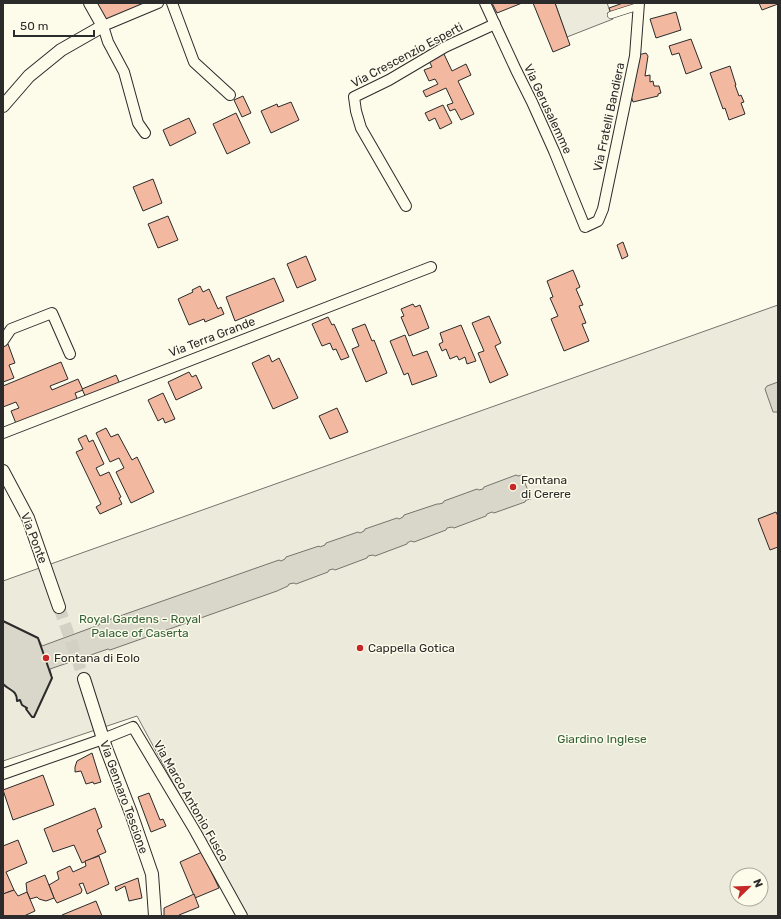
<svg xmlns="http://www.w3.org/2000/svg" width="781" height="919" viewBox="0 0 781 919" font-family="Rubik,sans-serif">
<rect width="100%" height="100%" fill="#fdfbea"/>
<path fill="#ecebdb" stroke="#74746e" fill-rule="evenodd" d="M778,305V916H245L137,716L3,761V581ZM737,875H761V899H737Z"/>
<polygon fill="#eceadb" stroke="#74746e" points="555,3 607,3 613,19 567,37"/>
<g fill="#d8d7c9" stroke="#74746e">
<polygon points="778,382 778,412 773,412 765,389 767,386"/>
<path d="M516,475L518,476L522,475L531,499L526,500L525,502L494,513L492,512L487,514L486,516L454,528L452,527L447,528L446,530L414,542L411,541L407,543V544L375,556L373,555L368,556L367,558L335,570L333,569L329,570L328,572L296,584L294,583L289,584L288,586L277,591L110,650L108,649L50,669L52,678L34,717H32L26,709L27,708L22,705L20,700L17,701C17,690 10,691 3,684V621L38,638L42,646L99,625L100,623L279,560L281,561L285,559L286,557L319,546L320,547L325,545L326,543L358,532L360,533L364,531L365,529L397,518L399,519L403,517L404,515L437,504H439L443,503L444,501L477,489L479,490L483,489L484,487Z"/>
</g>
<g fill="#f2b8a0" stroke="#2b2b2b">
<polygon points="98,3 144,3 103,22 94,5"/>
<polygon points="492,3 522,3 497,13"/>
<polygon points="533,3 555,3 570,45 553,52"/>
<polygon points="623,3 635,3 635,6 611,13 609,8"/>
<polygon points="759,3 778,3 778,4 762,10"/>
<polygon points="676,12 681,30 656,38 650,19"/>
<polygon points="691,39 702,68 686,74 679,53 672,55 669,46"/>
<polygon points="443,52 452,71 466,64 471,75 458,81 474,114 461,120 455,109 450,111 447,105 453,103 446,88 426,97 423,91 438,84 435,79 429,81 424,70 432,67 428,59"/>
<polygon points="646,53 648,56 645,76 650,75 650,82 653,81 654,86 659,86 661,93 658,94 658,96 633,102 630,93 638,55"/>
<polygon points="730,66 736,85 735,85 739,96 741,95 744,102 741,103 745,114 729,120 725,108 723,109 710,73"/>
<polygon points="243,96 251,113 242,117 234,100"/>
<polygon points="291,102 299,120 271,133 261,111 277,104 278,107"/>
<polygon points="443,105 452,123 440,129 435,118 429,121 425,113"/>
<polygon points="236,113 250,143 227,154 213,124"/>
<polygon points="189,118 196,133 170,146 163,130"/>
<polygon points="153,179 162,203 143,211 133,187"/>
<polygon points="168,216 178,240 158,248 148,224"/>
<polygon points="623,242 628,256 622,259 617,245"/>
<polygon points="306,256 316,280 297,288 287,264"/>
<polygon points="573,270 580,287 576,289 583,305 579,306 586,323 582,324 589,341 564,351 551,319 558,316 550,298 553,297 547,281"/>
<polygon points="274,278 284,301 235,321 226,297"/>
<polygon points="200,286 203,292 209,289 218,309 221,307 224,314 205,322 204,319 189,325 178,299 193,292 192,290"/>
<polygon points="413,304 415,307 420,305 429,328 409,336 401,317 404,316 401,309"/>
<polygon points="489,316 501,343 495,346 508,375 490,383 478,353 484,351 472,323"/>
<polygon points="328,317 332,325 334,324 349,357 341,360 336,349 333,350 330,343 322,346 312,324"/>
<polygon points="365,324 372,341 374,340 387,373 366,382 352,349 359,346 352,329"/>
<polygon points="461,325 476,361 467,364 465,357 459,360 457,356 450,359 446,349 442,351 439,344 443,342 440,333"/>
<polygon points="405,335 413,356 427,351 437,376 412,385 408,373 404,375 390,341"/>
<polygon points="8,344 15,363 9,365 14,378 3,382 3,346"/>
<polygon points="269,355 272,362 279,358 298,398 273,409 252,363"/>
<polygon points="61,362 68,379 50,386 52,390 78,379 83,390 75,393 78,401 17,426 11,411 19,408 16,402 3,407 3,386"/>
<polygon points="189,372 192,377 196,375 202,388 176,400 168,382"/>
<polygon points="116,375 120,384 86,398 82,389"/>
<polygon points="163,393 175,419 165,423 163,418 158,421 148,400"/>
<polygon points="337,408 348,432 330,439 319,416"/>
<polygon points="106,428 111,437 118,434 132,460 137,457 154,492 131,503 116,472 124,468 119,458 110,462 96,433"/>
<polygon points="86,435 89,442 93,440 104,464 96,468 100,476 109,472 121,497 119,498 122,504 100,514 96,507 101,504 76,452 83,449 78,439"/>
<polygon points="776,512 778,516 778,547 770,550 758,519"/>
<polygon points="92,753 101,782 94,784 93,782 86,784 81,771 75,772 75,767 77,761"/>
<polygon points="43,775 54,805 13,820 3,790"/>
<polygon points="149,793 160,820 163,819 166,826 151,832 138,797"/>
<polygon points="95,808 102,827 97,830 106,852 82,863 74,845 53,852 44,829"/>
<polygon points="18,840 27,863 6,872 14,890 3,894 3,846"/>
<polygon points="202,852 219,888 195,898 180,862"/>
<polygon points="99,856 109,884 87,894 83,883 79,884 82,890 81,893 57,903 54,898 49,885 59,879 57,872 70,866 73,872 86,866 85,861"/>
<polygon points="45,875 54,898 46,901 39,899 37,897 30,899 27,892 26,883"/>
<polygon points="138,878 142,898 129,901 125,886 116,891 115,887"/>
<polygon points="14,890 18,896 27,892 35,911 24,916 3,916 3,894"/>
<polygon points="194,894 199,907 179,915 179,916 164,916 164,908"/>
<polygon points="96,901 102,916 63,916 62,915"/>
</g>
<g fill="none" stroke-linecap="round" stroke-linejoin="round">
<polyline stroke="#d3d1c4" stroke-width="12" stroke-dasharray="12 6" stroke-linecap="butt" points="59,607 84,679"/>
<defs>
<polyline id="pedestrian" points="611,15 639,6"/>
<g id="minor">
<polyline points="172,3 194,62 230,95"/>
<polyline points="485,3 516,70 532,102 554,151 585,227 598,221 603,209 635,56 639,3"/>
<polyline points="145,133 138,123 124,72 108,42 103,26 158,3"/>
<polyline points="406,206 361,128 356,111 354,97 389,80 445,47 495,24"/>
<polyline points="3,341 11,329 52,313 70,354"/>
<polyline points="3,433 431,267"/>
<polyline points="3,774 103,739 133,727 195,831 242,916"/>
</g>
<g id="tertiary">
<polyline points="3,106 29,76 61,50 103,26 90,3"/>
<polyline points="3,471 28,518 59,607"/>
<polyline points="84,679 106,748 131,813 152,874 155,916"/>
</g>
</defs>
<use href="#pedestrian" stroke="#2b2b2b" stroke-width="8"/>
<use href="#minor" stroke="#2b2b2b" stroke-width="12"/>
<use href="#tertiary" stroke="#2b2b2b" stroke-width="14"/>
<use href="#pedestrian" stroke="#fdfbea" stroke-width="7"/>
<use href="#minor" stroke="#fdfbea" stroke-width="10"/>
<use href="#tertiary" stroke="#fdfbea" stroke-width="12"/>
<path stroke="#2b2b2b" stroke-width="2" d="M3,621L38,638L52,678L34,717H32L26,709L27,708L22,705L20,700L17,701C17,690 10,691 3,684"/>
</g>
<g fill="#c62828" stroke="#fdfbea" stroke-width="1.5">
<circle cx="513" cy="487" r="4"/>
<circle cx="360" cy="648" r="4"/>
<circle cx="46" cy="658" r="4"/>
</g>
<g text-anchor="middle" dominant-baseline="central" stroke-width="3" stroke-linejoin="round" paint-order="stroke">
<g font-size="12" fill="#2b2b2b" stroke="#fdfbea">
<text transform="translate(407 55) rotate(-28)">Via Crescenzio Esperti</text>
<text transform="translate(548 109) rotate(65)">Via Gerusalemme</text>
<text transform="translate(609 117) rotate(-78)">Via Fratelli Bandiera</text>
<text transform="translate(212 337) rotate(-21)">Via Terra Grande</text>
<text transform="translate(34 538) rotate(69)">Via Ponte</text>
<text transform="translate(124 797) rotate(70)">Via Gennaro Tescione</text>
<text transform="translate(191 801) rotate(60)">Via Marco Antonio Fusco</text>
</g>
<g font-size="12" fill="#2b2b2b" stroke="#fdfbea" text-anchor="start">
<text x="521" y="480">Fontana<tspan x="521" dy="14">di Cerere</tspan></text>
<text x="368" y="648">Cappella Gotica</text>
<text x="54" y="658">Fontana di Eolo</text>
</g>
<g font-size="12" fill="#34623c" stroke="#fdfbea">
<text x="140" y="619">Royal Gardens - Royal<tspan x="140" dy="14">Palace of Caserta</tspan></text>
<text x="602" y="739">Giardino Inglese</text>
</g>
</g>
<rect width="781" height="919" fill="none" stroke="#2b2b2b" stroke-width="8"/>
<g transform="translate(749 887) rotate(67)"><circle r="19" fill="#fdfbea" stroke="#a9a89e"/>
<path d="M0-3L7 15L0 10L-7 15Z" fill="#c62828"/>
<text y="-6" font-size="11" font-weight="bold" text-anchor="middle" fill="#2b2b2b">N</text>
</g>
<path d="M14 30v6h80v-6" fill="none" stroke="#2b2b2b" stroke-width="2"/>
<text x="20" y="30" font-size="12" fill="#2b2b2b" stroke="#fdfbea" stroke-width="3" paint-order="stroke">50 m</text>
</svg>
